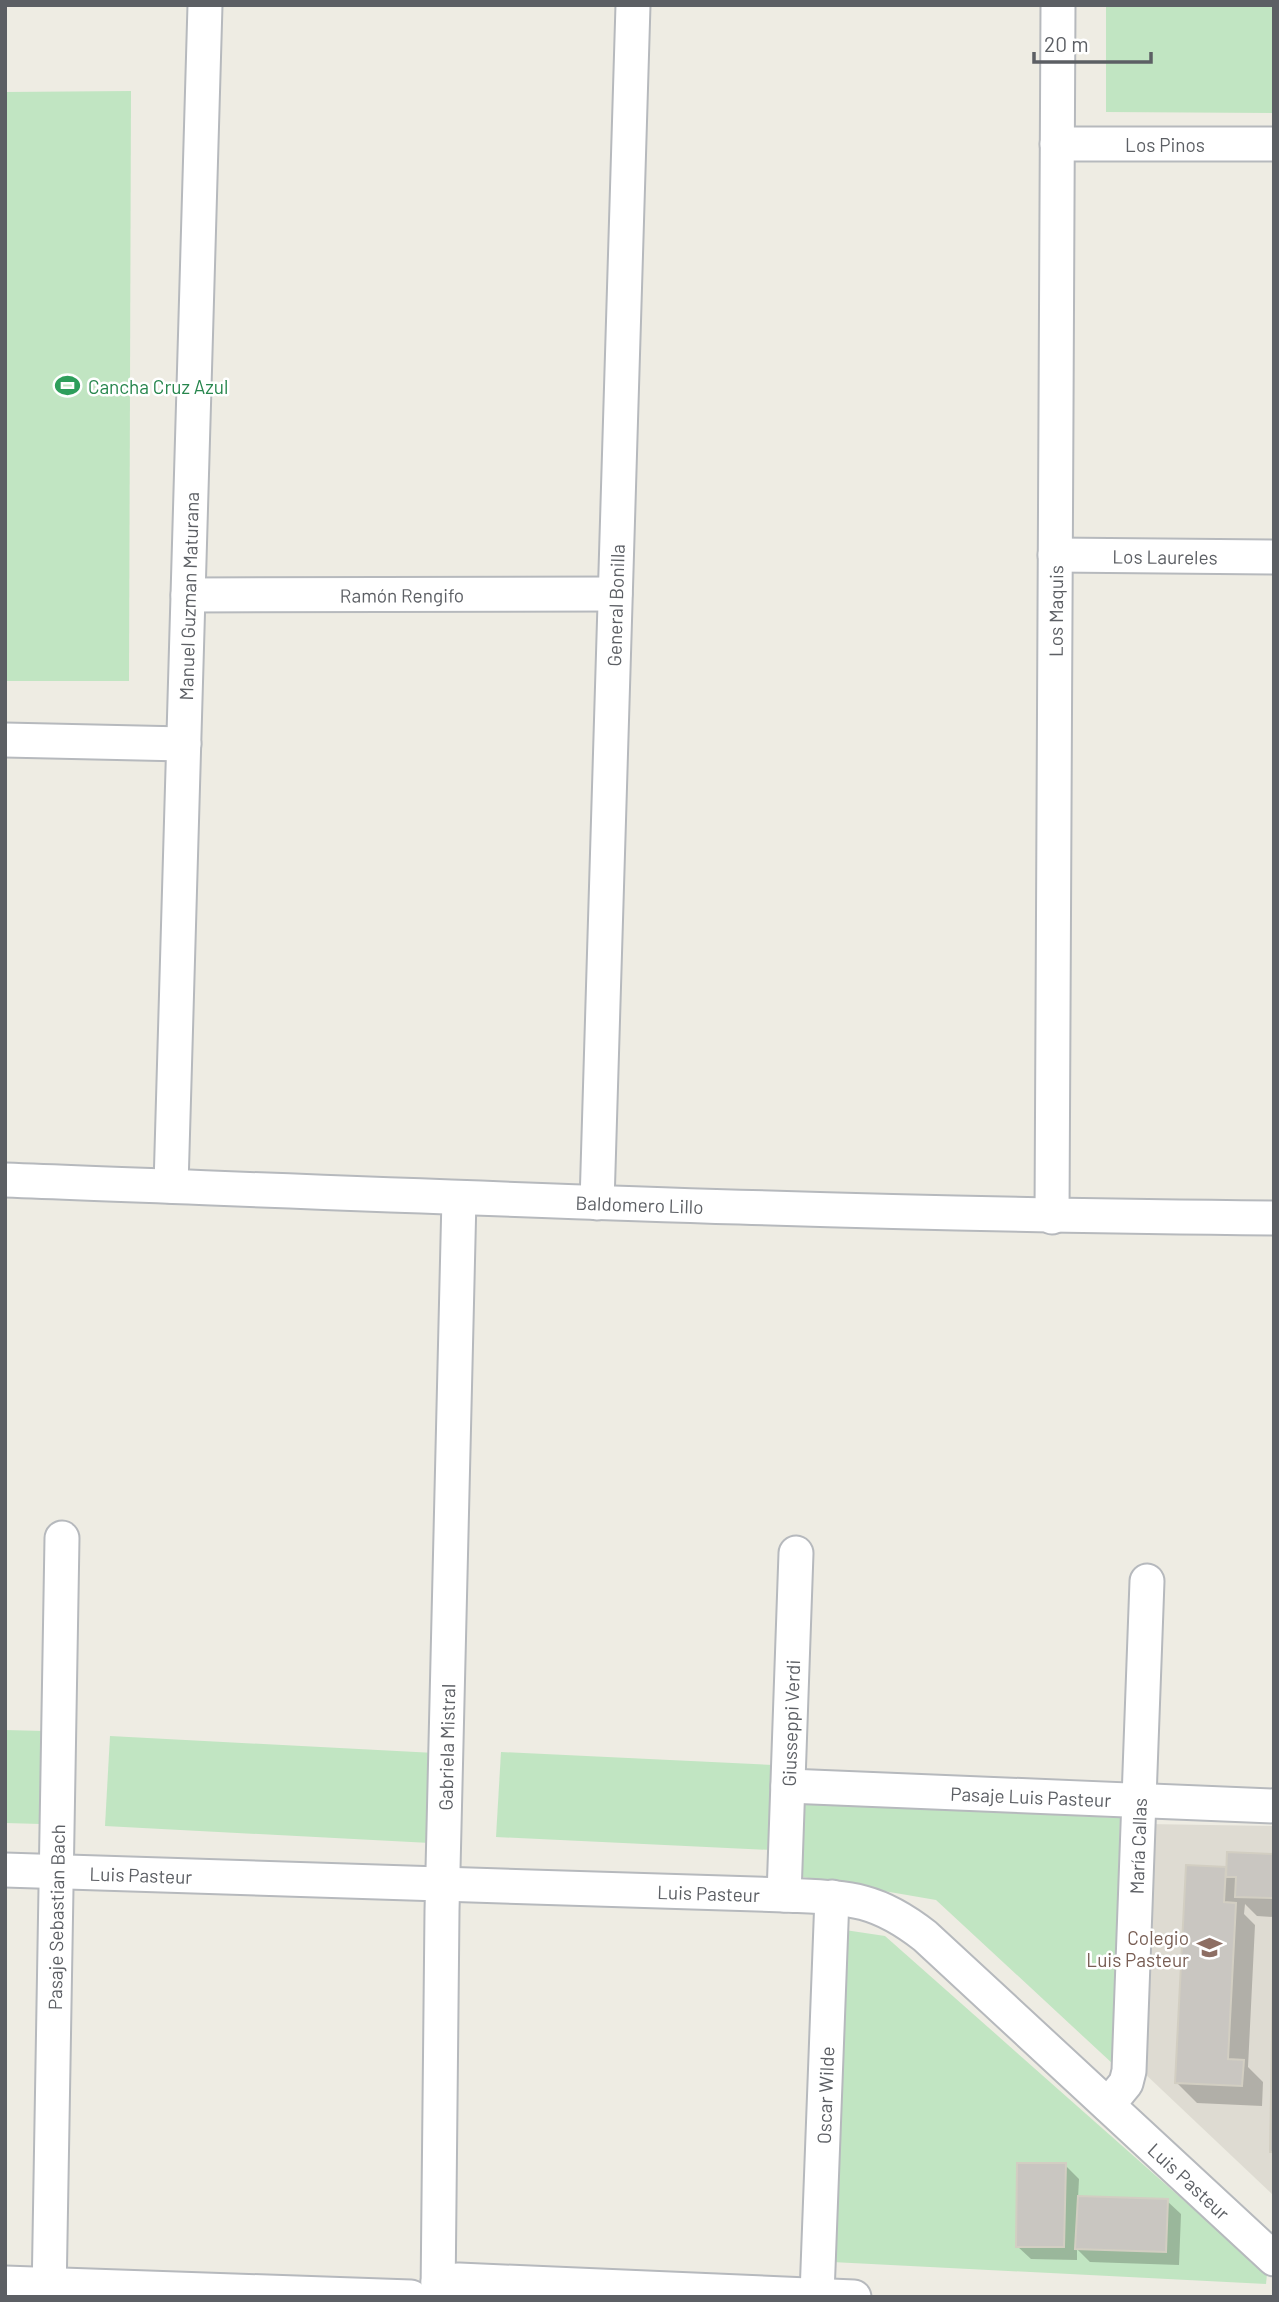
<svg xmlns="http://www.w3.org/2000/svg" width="1279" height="2302" viewBox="0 0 1279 2302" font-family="Barlow,sans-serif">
<rect width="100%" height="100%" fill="#eeece3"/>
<polygon fill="#dedbd2" points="1147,1824 1274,1826 1274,2196 1142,2071"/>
<g fill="#c1e5c2">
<polygon points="1106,5 1274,5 1274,113 1106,112"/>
<polygon points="131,91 129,681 5,681 5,92"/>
<polygon points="5,1730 44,1731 41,1824 5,1823"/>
<polygon points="110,1736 435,1753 430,1843 105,1826"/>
<polygon points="501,1752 795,1766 791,1851 496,1837"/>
<polygon points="800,1803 1120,1818 1113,2064 936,1900 797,1876"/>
<polygon points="845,1930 885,1936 1267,2274 1266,2284 832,2262"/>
</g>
<g fill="#0003">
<polygon points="1274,1856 1274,1917 1257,1916 1245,1904 1244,1914 1255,1925 1248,2067 1263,2082 1262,2106 1197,2103 1177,2083 1187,1867 1228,1869"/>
<polygon points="1065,2165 1079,2179 1078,2198 1167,2201 1181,2214 1179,2265 1090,2262 1077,2249 1077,2260 1031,2259 1017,2246"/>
</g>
<g fill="#c9c6c1" stroke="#d2cec2" stroke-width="2">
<polygon points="1227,1852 1274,1854 1274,1898 1235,1897 1236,1877 1226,1877"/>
<polygon points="1186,1865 1226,1867 1224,1902 1236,1903 1228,2059 1244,2060 1242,2086 1175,2083"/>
<polygon points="1273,1977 1274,1977 1274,2152 1270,2152"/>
<polygon points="1017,2163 1066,2163 1064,2247 1016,2247"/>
<polygon points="1078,2196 1168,2199 1166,2252 1075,2249"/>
</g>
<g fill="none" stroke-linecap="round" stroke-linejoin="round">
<defs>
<g id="minor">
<path id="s1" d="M1057,144H1274"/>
<path id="s2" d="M1055,555L1274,557"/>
<path id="s3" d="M188,595L615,594"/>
<polyline points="5,740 184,744"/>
<path id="s4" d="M5,1180C428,1196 851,1215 1274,1218"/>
<path id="s5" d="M171,1186L205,5"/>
<path id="s6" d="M597,1203L633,5"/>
<path id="s7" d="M1052,1217L1058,5"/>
<path id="s8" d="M788,1786L1274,1806"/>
<path id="s9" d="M5,1870L784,1895C846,1898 874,1896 925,1936L1274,2259"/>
<path id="s10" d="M784,1895L796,1553"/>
<path id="s11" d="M1108,2105L1126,2083L1129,2071L1147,1581"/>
<polyline points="438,2282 459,2280 854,2297"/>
<polyline points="5,2283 411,2297"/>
<path id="s12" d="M817,2295L832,1897"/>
<path id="s13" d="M49,2297L62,1538"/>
<path id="s14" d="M438,2297L442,1911L459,1198"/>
</g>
</defs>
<use href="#minor" stroke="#b6b9bd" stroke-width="37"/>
<use href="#minor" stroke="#fff" stroke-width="33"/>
</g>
<defs>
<symbol id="stadium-bare" viewBox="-9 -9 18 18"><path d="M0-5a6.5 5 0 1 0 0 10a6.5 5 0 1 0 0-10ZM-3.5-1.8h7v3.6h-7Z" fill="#2e9e5b" stroke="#fff" stroke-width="2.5" paint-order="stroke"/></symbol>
<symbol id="school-bare" viewBox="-9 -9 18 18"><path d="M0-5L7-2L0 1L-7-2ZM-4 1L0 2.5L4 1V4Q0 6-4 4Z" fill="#8d6e63" stroke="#fff" stroke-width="2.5" paint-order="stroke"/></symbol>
</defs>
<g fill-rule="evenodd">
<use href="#stadium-bare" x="50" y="368" width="35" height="35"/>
<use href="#school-bare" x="1192" y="1930" width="35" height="35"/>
</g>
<g text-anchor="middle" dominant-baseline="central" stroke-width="5" stroke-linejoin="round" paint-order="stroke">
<g font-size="19" fill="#5c5f64" stroke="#fff">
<text stroke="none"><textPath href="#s1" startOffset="108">Los Pinos</textPath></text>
<text stroke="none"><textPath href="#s2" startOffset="110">Los Laureles</textPath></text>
<text stroke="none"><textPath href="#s3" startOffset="214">Ramón Rengifo</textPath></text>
<text stroke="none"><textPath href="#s5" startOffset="590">Manuel Guzman Maturana</textPath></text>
<text stroke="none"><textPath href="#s6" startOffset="598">General Bonilla</textPath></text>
<text stroke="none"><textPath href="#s7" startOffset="606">Los Maquis</textPath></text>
<text stroke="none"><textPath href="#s4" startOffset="635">Baldomero Lillo</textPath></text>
<text stroke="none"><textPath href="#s10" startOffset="172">Giusseppi Verdi</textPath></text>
<text stroke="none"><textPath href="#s14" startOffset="550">Gabriela Mistral</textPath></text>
<text stroke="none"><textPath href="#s8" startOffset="243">Pasaje Luis Pasteur</textPath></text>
<text stroke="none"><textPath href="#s11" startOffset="266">María Callas</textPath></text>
<text stroke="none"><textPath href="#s9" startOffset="136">Luis Pasteur</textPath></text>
<text stroke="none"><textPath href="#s9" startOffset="704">Luis Pasteur</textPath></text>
<text stroke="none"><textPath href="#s13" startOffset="380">Pasaje Sebastian Bach</textPath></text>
<text stroke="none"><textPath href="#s12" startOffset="200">Oscar Wilde</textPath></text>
<text stroke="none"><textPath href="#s9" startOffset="1290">Luis Pasteur</textPath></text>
</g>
<g font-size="19" fill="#27864d" stroke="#fff" text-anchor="start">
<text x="88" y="386">Cancha Cruz Azul</text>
</g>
<g font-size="19" fill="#785e54" stroke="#fff" text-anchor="end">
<text x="1189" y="1937">Colegio<tspan x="1189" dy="22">Luis Pasteur</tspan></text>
</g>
</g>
<rect width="1279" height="2302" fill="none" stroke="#5c5f64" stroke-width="14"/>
<path d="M1034 52v10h117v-10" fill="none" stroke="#5c5f64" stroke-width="3.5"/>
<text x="1044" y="52" font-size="21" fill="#5c5f64" stroke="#ffffff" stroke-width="5" paint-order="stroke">20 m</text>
</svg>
